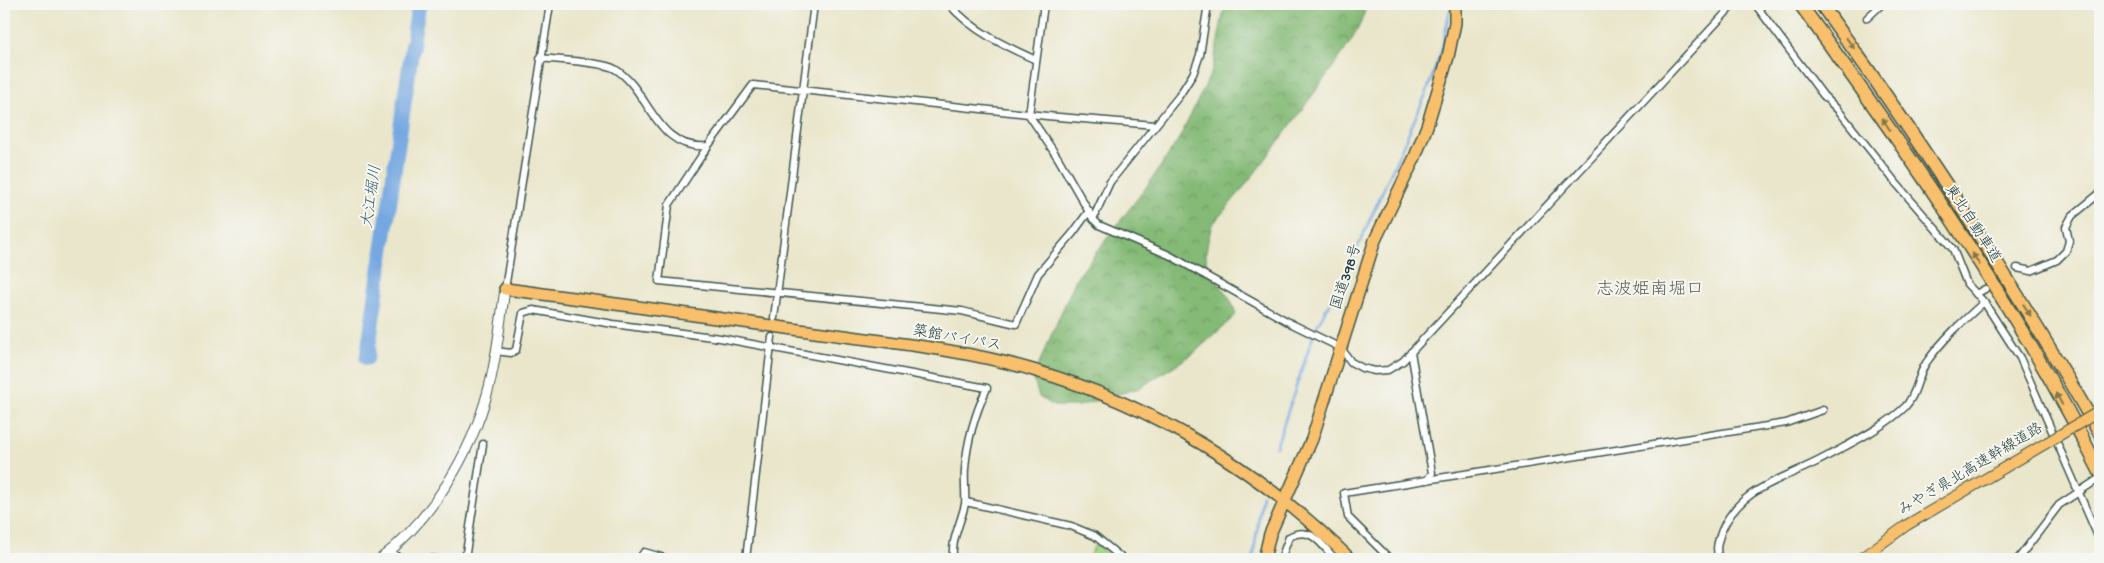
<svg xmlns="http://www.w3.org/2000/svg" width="2104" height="563" viewBox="0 0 2104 563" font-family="'Gochi Hand','Klee One',sans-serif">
<defs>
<pattern id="forest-crowns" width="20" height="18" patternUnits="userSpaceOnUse" patternTransform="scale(1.25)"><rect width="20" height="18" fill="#84ba76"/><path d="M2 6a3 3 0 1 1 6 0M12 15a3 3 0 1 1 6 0" fill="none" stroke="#6b9862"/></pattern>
</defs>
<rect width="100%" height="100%" fill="#f6f6f2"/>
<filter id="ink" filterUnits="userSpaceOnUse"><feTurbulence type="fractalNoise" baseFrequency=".02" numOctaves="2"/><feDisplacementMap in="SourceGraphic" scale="10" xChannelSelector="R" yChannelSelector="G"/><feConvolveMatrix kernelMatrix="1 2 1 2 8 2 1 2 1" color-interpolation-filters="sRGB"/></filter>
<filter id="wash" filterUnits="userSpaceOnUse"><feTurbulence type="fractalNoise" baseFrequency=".0096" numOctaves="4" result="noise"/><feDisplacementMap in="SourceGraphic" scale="20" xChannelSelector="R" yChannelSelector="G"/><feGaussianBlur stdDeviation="1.12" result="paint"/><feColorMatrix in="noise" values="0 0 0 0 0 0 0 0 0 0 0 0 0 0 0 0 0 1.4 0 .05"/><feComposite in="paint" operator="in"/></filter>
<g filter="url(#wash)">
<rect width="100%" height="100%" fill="#eae6cb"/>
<path fill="url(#forest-crowns)" stroke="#527c55" d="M1225,4H1366C1363,32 1333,65 1317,89C1283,136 1250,182 1212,225C1209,236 1204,253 1207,264C1212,282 1232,293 1236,315L1193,354L1139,388L1079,406H1054L1039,397L1033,377L1076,279L1150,182L1179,139L1212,71Z"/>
<polygon fill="#a6da8a" stroke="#628c5f" points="1095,545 1116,559 1088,559"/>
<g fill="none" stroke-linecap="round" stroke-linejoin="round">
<g stroke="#75a7e1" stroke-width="2.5">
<polyline points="1276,447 1316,327 1343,280 1426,94 1441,52 1450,9"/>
<polyline points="1253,559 1262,495"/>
</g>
<g stroke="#75a7e1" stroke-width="15">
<polyline points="414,33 419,4"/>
<polyline points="367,358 413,42"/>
</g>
</g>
</g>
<g filter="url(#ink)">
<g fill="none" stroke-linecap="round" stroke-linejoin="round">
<defs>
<g id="minor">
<path d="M949,4C972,31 1005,46 1036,60"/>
<polyline points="1044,4 1029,115 1058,158 1093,219 1099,225 1169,255 1292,324 1341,348 1351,362 1362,368 1375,371 1388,370 1403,361 1734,4"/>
<polyline points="1755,4 1823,95 1839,111 1896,183 1953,249 1967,284 1984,302 2020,358 2100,541"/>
<polyline points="1867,18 1882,4"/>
<path d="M540,58C556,60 604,62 615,69C650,90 655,151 708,146"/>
<polyline points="1089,211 1073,233 1038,274 1016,324 962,311 659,281 669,205 708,146 753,85 1047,116 1155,125"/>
<polyline points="1093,219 1110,182 1179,96 1193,74 1200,55 1208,4"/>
<polyline points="2017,268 2031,271 2057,260 2066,251 2069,241 2066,227 2072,216 2100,193"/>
<polyline points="505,289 550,4"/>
<polyline points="1976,294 1985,289"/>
<polyline points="774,318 814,4"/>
<path d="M496,351L511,353L516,350L523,313L533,310L613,324L720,338L987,388C975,414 967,441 965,469C964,477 966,498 965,504C961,523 951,539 953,559"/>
<polyline points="1411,352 1432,473 1427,480"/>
<polyline points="966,502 1071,526 1095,536 1123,559"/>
<polyline points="389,552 402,559"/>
<polyline points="418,559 435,559"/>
<polyline points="465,559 483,444"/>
<polyline points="639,559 644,552 668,559"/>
<polyline points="746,559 772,337"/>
<path d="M1281,559L1289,537C1311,525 1321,544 1335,559"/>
<polyline points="1390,559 1348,517 1344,493 1786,423 1823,410"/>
<path d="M1719,559C1715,548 1718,541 1722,530C1741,486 1786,479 1824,458C1851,443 1883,428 1905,407C1917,394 1917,377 1926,363C1942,340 1963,321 1984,302"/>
<polyline points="2018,559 2059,505 2100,478"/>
</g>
<path id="tertiary" d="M380,559C432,519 471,454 488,391C497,358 500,323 505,289"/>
<polyline id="primary" points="1860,559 1907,525 2048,442"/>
<g id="trunk">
<path d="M505,289C606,302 707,317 808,331C882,342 960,348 1033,370C1153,405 1261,471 1350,559"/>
<polyline points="1264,559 1270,534 1312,439 1375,240 1415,157 1427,126 1448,57 1455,23 1455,4"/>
</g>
<g id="motorway">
<path d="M1800,4C1909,153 2017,307 2100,472"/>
<path d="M1821,4C1922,143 2015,285 2100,434"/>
</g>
</defs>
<use href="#minor" stroke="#3d564b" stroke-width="9"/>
<use href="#tertiary" stroke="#3d564b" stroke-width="11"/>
<use href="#primary" stroke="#3d564b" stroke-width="12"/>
<use href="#trunk" stroke="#3d564b" stroke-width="14"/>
<use href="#motorway" stroke="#3d564b" stroke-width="15"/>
<use href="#minor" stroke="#fff" stroke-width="6"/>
<use href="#tertiary" stroke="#fff" stroke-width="9"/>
<use href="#primary" stroke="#f8bf6c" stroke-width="10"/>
<use href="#trunk" stroke="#f8bf6c" stroke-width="11"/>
<use href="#motorway" stroke="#f8bf6c" stroke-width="12"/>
<defs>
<polyline id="primary-bridge" points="2048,442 2100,411"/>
</defs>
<use href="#primary-bridge" stroke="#3d564b" stroke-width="12" stroke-linecap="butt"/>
<use href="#primary-bridge" stroke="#f8bf6c" stroke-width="10"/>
</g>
<defs><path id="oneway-solid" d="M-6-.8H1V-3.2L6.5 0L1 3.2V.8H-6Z" transform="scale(1.25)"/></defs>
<g fill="#81784d">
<use href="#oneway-solid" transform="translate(1850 43) rotate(54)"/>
<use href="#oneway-solid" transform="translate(1886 124) rotate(-124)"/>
<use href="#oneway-solid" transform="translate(1976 259) rotate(-122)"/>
<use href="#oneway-solid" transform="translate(2027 310) rotate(58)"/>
<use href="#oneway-solid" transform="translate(2059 399) rotate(-119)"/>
</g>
</g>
<g text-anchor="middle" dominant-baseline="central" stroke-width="4" stroke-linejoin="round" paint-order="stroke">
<g font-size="15" fill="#1f3d34" stroke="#f6f6f2">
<text transform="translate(1972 224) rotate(57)">東北自動車道</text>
<text transform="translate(1347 277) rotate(-72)">国道398号</text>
<text transform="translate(957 339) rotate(10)">築館バイパス</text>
<text transform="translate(1971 470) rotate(-31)">みやぎ県北高速幹線道路</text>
</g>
<g font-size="16" font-style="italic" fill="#395d68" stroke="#f6f6f2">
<text transform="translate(373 197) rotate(-82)">大江堀川</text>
</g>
<g font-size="18" fill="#5f5e54" stroke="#f6f6f2">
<text x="1650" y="290">志波姫南堀口</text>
</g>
</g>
<rect width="2104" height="563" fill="none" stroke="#f6f6f2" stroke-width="20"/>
</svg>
